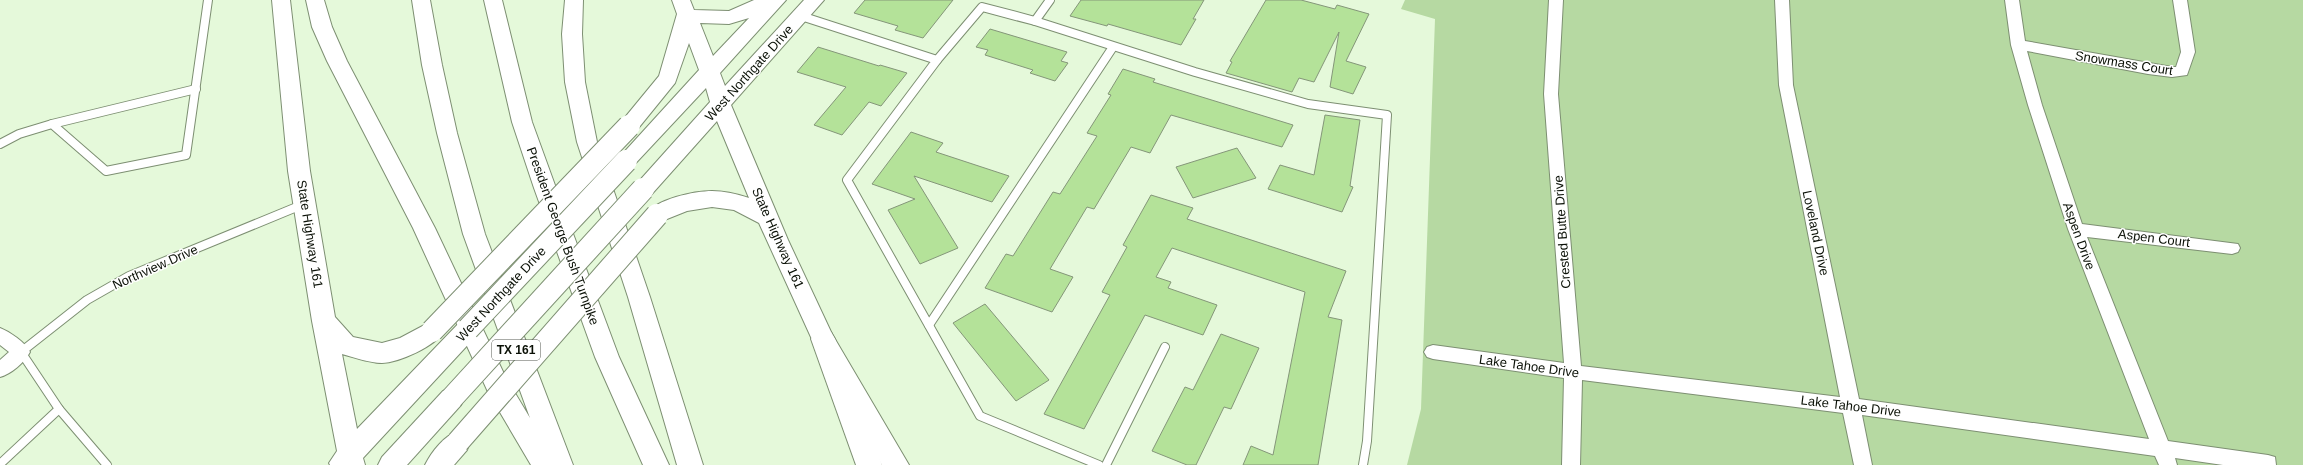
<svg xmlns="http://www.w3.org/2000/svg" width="2303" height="465" viewBox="0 0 2303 465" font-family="Arial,sans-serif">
<rect width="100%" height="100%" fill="#e5f9da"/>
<polygon fill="#b6d9a2" points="1405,0 2303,0 2303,465 1407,465 1421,409 1435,19 1401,9"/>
<g fill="#b4e299" stroke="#849679">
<polygon points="865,0 953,0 923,38 895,30 898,26 854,13"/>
<polygon points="1081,0 1204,0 1193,19 1196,19 1181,45 1108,24 1107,26 1070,16"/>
<polygon points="1266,0 1301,0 1335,9 1337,5 1369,14 1346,61 1366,67 1353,94 1330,87 1339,32 1314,82 1299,78 1292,92 1226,73 1232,62 1230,61"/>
<polygon points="990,29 1067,52 1061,61 1068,63 1055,81 1030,73 1033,70 985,55 988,50 976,47"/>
<polygon points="818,47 879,66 880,65 907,73 881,106 869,102 842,135 814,125 846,87 797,72"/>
<polygon points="1123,69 1155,79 1153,82 1293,125 1282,147 1171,115 1150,153 1131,147 1094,209 1087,207 1050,269 1073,277 1052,312 985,288 1006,254 1013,256 1053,192 1060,194 1097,136 1087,133 1111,95 1108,94"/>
<polygon points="1325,115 1360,120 1350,186 1353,187 1342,212 1268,189 1280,165 1314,175"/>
<polygon points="911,132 943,143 936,152 1009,176 992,202 914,176 958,248 920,264 888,210 915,199 872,184"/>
<polygon points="1237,148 1256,178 1193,198 1176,167"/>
<polygon points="1151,195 1193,208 1187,219 1346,271 1328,317 1342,320 1318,465 1243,465 1251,446 1273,455 1305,292 1172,248 1156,277 1171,282 1168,288 1217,305 1203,335 1145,315 1084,429 1044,414 1110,295 1102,292 1127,247 1123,245"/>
<polygon points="985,304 1049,380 1016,401 953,323"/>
<polygon points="1221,334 1259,348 1231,409 1224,407 1196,465 1187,465 1152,451 1185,387 1193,390"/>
</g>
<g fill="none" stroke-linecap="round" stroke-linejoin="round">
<defs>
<g id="lane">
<polyline points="1050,0 1035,21 1195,72 1308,104 1387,115 1367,441 1363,465"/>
<polyline points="801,16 937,60 847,180 980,416 1099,465"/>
<polyline points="937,60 982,7 1035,21"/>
<polyline points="52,124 196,89"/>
<polyline points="0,144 19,134 52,124 106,171 186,155 208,0"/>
<polyline points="929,325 1113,47"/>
<polyline points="0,464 59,409"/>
<polyline points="107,465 59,409 21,352 87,300 129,276 304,204"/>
<polyline points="1106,465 1165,347"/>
</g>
<g id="street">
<polygon points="1549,0 1563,0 1558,94 1581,366 1840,397 1779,85 1775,0 1789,0 1793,85 1859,399 2149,439 2068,229 2028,105 2011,45 2005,0 2019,0 2025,41 2172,67 2176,67 2181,52 2173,0 2187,0 2195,52 2187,75 2172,77 2148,74 2027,51 2042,105 2082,224 2238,244 2240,248 2238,252 2232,254 2087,237 2168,441 2268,455 2275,457 2276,465 2223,465 2175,458 2177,465 2159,465 2155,456 1862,415 1872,465 1854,465 1843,413 1582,380 1580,465 1562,465 1564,378 1433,359 1427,357 1424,352 1427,347 1433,345 1564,363 1544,94"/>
<path d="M0,328C10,332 25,342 30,352C25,362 11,374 0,377V360L9,352L0,345Z"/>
</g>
<g id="secondary">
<path d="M272,0H290L310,171L335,317L353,337L382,343L400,338L432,321L440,324L444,331C436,346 398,363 382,363C370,363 353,357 342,354L357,429L460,322L468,319L476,322L480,329L476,336L363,458L365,465H330L329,463L337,451L312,321L288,171Z"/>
<path d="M672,0H690L694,10L729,11L754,0H786L720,73L725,86L804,0H824L731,105L788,240L832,334L909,465H882L815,346L759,223L734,210L712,207L687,211L657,223L649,221L646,215C655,199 695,191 712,191C724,191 737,194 749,198L717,121L651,195L643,197L635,195L632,189L710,102L706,88L633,166L626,169L619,166L616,161L699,70L689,43L675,83L636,131L629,133L622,131L619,126L622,121L659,76L677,14ZM749,18L713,56L700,23L729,24Z"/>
<polygon points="452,388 461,391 464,398 461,405 407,465 378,465 382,457 443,391"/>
<path d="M458,431L467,434L470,442L467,450L454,465H425C432,451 444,436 458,431Z"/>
</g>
<g id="highway">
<polygon points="306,0 324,0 332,27 347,61 435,228 506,378 530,418 463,234 437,133 422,65 412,0 430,0 442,65 457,133 485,234 573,465 531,465 488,392 413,228 327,61 312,27"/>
<polygon points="484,0 502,0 532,122 556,188 619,357 669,465 643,465 595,357 534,188 512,122"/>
<polygon points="565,0 583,0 582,34 585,82 597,142 650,297 703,465 677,465 628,297 577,142 565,82 562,34"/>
<polygon points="823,329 831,332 835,339 882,465 856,465 811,339 815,332"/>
</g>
</defs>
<use href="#lane" stroke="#7d8f72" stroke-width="10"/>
<use href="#street" stroke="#7d8f72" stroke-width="2"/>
<use href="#secondary" stroke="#7d8f72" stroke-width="2"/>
<use href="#highway" stroke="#7d8f72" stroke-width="2"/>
<use href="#lane" stroke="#fff" stroke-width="8"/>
<use href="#street" fill="#fff" fill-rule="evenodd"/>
<use href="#secondary" fill="#fff" fill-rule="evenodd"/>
<use href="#highway" fill="#fff" fill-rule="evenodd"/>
<defs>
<g id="secondary-bridge">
<polyline points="468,329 626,161"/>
<polyline points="432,331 629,126"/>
<polyline points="452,398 643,189"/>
<polyline points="458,442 657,215"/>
</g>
</defs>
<use href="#secondary-bridge" stroke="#7d8f72" stroke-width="24" stroke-linecap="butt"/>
<use href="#secondary-bridge" stroke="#fff" stroke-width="22"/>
</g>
<g text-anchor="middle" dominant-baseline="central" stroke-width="3" stroke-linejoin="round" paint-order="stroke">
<rect fill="#fff" stroke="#545851" stroke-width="1" x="492" y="340" width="48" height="20" rx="3"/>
<g font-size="12" font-weight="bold" fill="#0a1006">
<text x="516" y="350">TX 161</text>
</g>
<g font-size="13" fill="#0a1006" stroke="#fff">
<text transform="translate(2124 63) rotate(9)">Snowmass Court</text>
<text transform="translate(749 73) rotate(-48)">West Northgate Drive</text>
<text transform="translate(1562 232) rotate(-94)">Crested Butte Drive</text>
<text transform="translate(1816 233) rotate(78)">Loveland Drive</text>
<text transform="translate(310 234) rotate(81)">State Highway 161</text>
<text transform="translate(563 236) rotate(70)">President George Bush Turnpike</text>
<text transform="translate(2079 236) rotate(70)">Aspen Drive</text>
<text transform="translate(778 238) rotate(66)">State Highway 161</text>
<text transform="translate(2154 238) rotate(7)">Aspen Court</text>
<text transform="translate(155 267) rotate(-24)">Northview Drive</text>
<text transform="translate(501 294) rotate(-47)">West Northgate Drive</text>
<text transform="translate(1529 366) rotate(8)">Lake Tahoe Drive</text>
<text transform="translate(1851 406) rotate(7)">Lake Tahoe Drive</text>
</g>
</g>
</svg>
